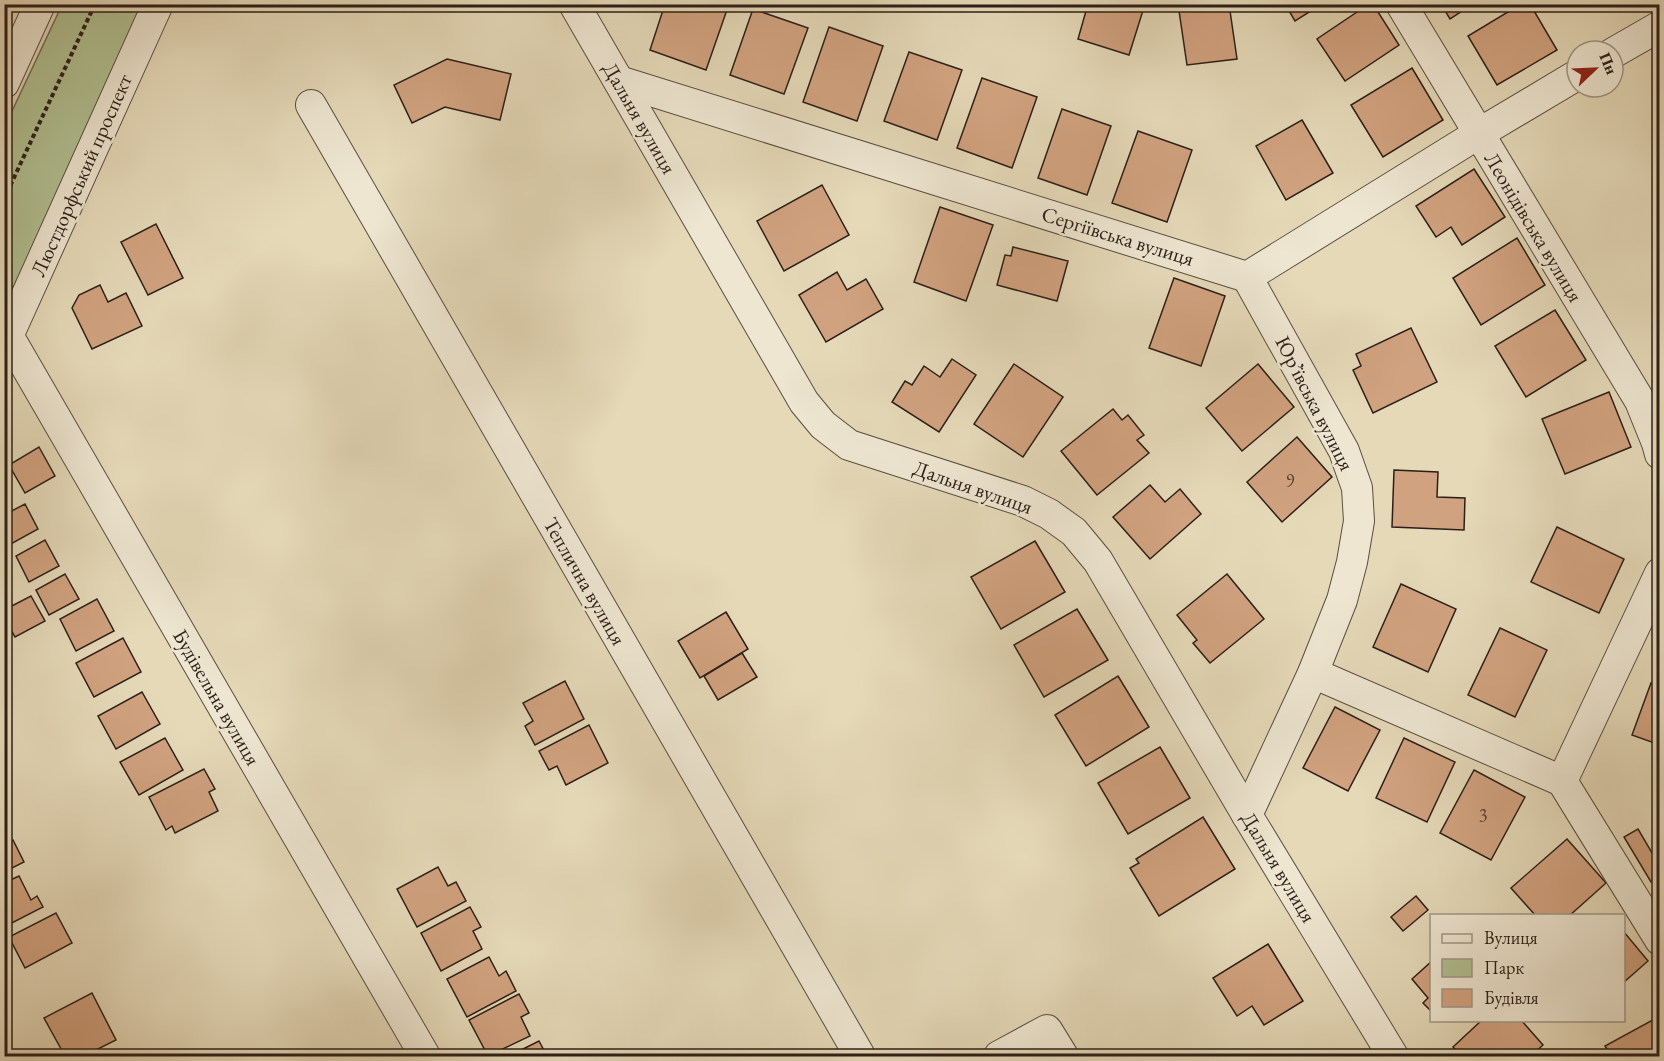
<svg xmlns="http://www.w3.org/2000/svg" width="1664" height="1061" viewBox="0 0 1664 1061" font-family="'EB Garamond',serif">
<rect width="100%" height="100%" fill="#e5d9b8"/>
<filter id="stains"><feTurbulence type="fractalNoise" baseFrequency=".00333" numOctaves="4"/><feColorMatrix values="0 0 0 0 .2 0 0 0 0 .09 0 0 0 0 .02 0 0 0 .5 -.17"/></filter>
<radialGradient id="worn" r=".72"><stop offset=".6" stop-color="#630" stop-opacity="0"/><stop offset="1" stop-color="#630" stop-opacity=".3"/></radialGradient>
<polygon fill="#b1c092" stroke="#6e7056" stroke-width="1.5" points="62,5 142,5 60,193 5,304 5,126"/>
<g fill="#d1a27f" stroke="#2c1f19" stroke-width="1.5">
<polygon points="665,4 729,4 706,70 650,50"/>
<polygon points="1088,4 1145,4 1129,55 1078,39"/>
<polygon points="1178,4 1229,4 1237,59 1187,65"/>
<polygon points="1285,4 1322,4 1295,21"/>
<polygon points="1369,4 1373,4 1399,45 1345,81 1317,39"/>
<polygon points="1441,4 1473,4 1450,19"/>
<polygon points="1521,4 1530,4 1557,50 1497,85 1468,36"/>
<polygon points="753,9 808,28 784,94 730,75"/>
<polygon points="829,27 883,46 857,121 803,102"/>
<polygon points="909,52 962,70 937,140 884,121"/>
<polygon points="447,59 511,74 500,120 445,107 412,123 394,85"/>
<polygon points="1412,68 1443,120 1383,157 1351,105"/>
<polygon points="982,78 1037,97 1012,168 957,148"/>
<polygon points="1062,109 1111,126 1087,195 1038,178"/>
<polygon points="1302,120 1333,173 1286,200 1256,146"/>
<polygon points="1138,131 1192,150 1167,222 1112,203"/>
<polygon points="1474,169 1505,217 1462,245 1451,227 1436,237 1416,206"/>
<polygon points="822,185 849,235 784,271 757,221"/>
<polygon points="940,207 993,225 966,301 914,282"/>
<polygon points="156,224 183,278 148,295 121,242"/>
<polygon points="1517,238 1545,285 1481,325 1453,278"/>
<polygon points="1013,247 1068,261 1057,301 997,285 1005,255 1011,256"/>
<polygon points="837,272 847,290 866,279 883,309 826,342 799,295"/>
<polygon points="1174,278 1225,296 1201,366 1149,348"/>
<polygon points="100,285 108,302 126,293 142,326 92,349 72,308 79,295"/>
<polygon points="1555,310 1586,360 1526,397 1495,346"/>
<polygon points="1411,328 1437,382 1373,413 1353,370 1361,366 1356,354"/>
<polygon points="952,359 976,375 939,432 892,402 905,381 912,385 924,366 940,377"/>
<polygon points="1014,364 1063,397 1023,457 974,424"/>
<polygon points="1258,364 1294,407 1242,451 1206,408"/>
<polygon points="1609,392 1631,447 1565,474 1542,419"/>
<polygon points="1113,409 1122,420 1128,415 1144,435 1137,440 1149,453 1097,495 1061,451"/>
<polygon points="1297,437 1332,477 1282,522 1247,482"/>
<polygon points="39,447 55,476 25,493 9,465"/>
<polygon points="1394,470 1438,472 1437,497 1465,498 1464,530 1392,527"/>
<polygon points="1150,485 1165,502 1180,489 1201,514 1150,559 1113,517"/>
<polygon points="25,504 38,529 9,545 4,537 4,515"/>
<polygon points="1557,527 1624,559 1599,613 1531,582"/>
<polygon points="45,540 59,566 29,582 16,556"/>
<polygon points="1035,541 1065,592 1001,629 971,577"/>
<polygon points="65,574 79,599 49,615 36,590"/>
<polygon points="1227,574 1264,619 1210,663 1193,643 1197,640 1177,615"/>
<polygon points="1401,584 1456,609 1428,672 1373,647"/>
<polygon points="31,596 45,621 15,637 4,618 4,610"/>
<polygon points="97,599 114,631 76,651 60,619"/>
<polygon points="1077,609 1108,660 1044,697 1014,645"/>
<polygon points="726,612 748,649 700,678 678,641"/>
<polygon points="1500,628 1547,650 1515,717 1468,695"/>
<polygon points="4,631 10,641 4,644"/>
<polygon points="123,638 141,672 94,697 76,663"/>
<polygon points="742,653 757,677 718,700 704,676"/>
<polygon points="1118,676 1149,727 1086,766 1055,715"/>
<polygon points="565,681 584,719 535,745 525,726 533,721 523,703"/>
<polygon points="1651,683 1660,686 1660,745 1632,735"/>
<polygon points="142,692 160,724 116,749 98,716"/>
<polygon points="1335,707 1380,730 1348,791 1303,768"/>
<polygon points="589,725 608,763 566,785 557,766 549,770 539,751"/>
<polygon points="165,738 183,770 139,795 120,762"/>
<polygon points="1404,738 1455,762 1427,822 1376,798"/>
<polygon points="1160,747 1190,798 1128,834 1098,783"/>
<polygon points="204,769 215,789 209,792 218,811 175,833 172,826 166,830 149,797"/>
<polygon points="1474,770 1525,797 1491,860 1440,833"/>
<polygon points="1203,817 1235,869 1159,916 1130,868 1139,863 1136,859"/>
<polygon points="1638,829 1652,853 1660,848 1660,876 1651,882 1624,837"/>
<polygon points="1567,839 1606,883 1569,916 1536,916 1511,888"/>
<polygon points="13,840 24,862 4,872 4,843 5,844"/>
<polygon points="438,867 448,886 456,882 466,901 417,927 397,889"/>
<polygon points="19,876 31,900 37,896 43,907 4,927 4,883"/>
<polygon points="1416,896 1428,910 1403,931 1391,917"/>
<polygon points="470,907 481,927 473,931 482,949 441,971 421,933"/>
<polygon points="56,913 72,943 25,968 9,937"/>
<polygon points="1624,932 1648,961 1624,982"/>
<polygon points="1268,944 1303,1001 1264,1025 1252,1006 1237,1016 1213,978"/>
<polygon points="489,957 499,976 506,971 516,991 467,1017 447,979"/>
<polygon points="1432,961 1432,1012 1423,1003 1428,998 1412,979"/>
<polygon points="92,993 116,1040 84,1056 65,1056 44,1018"/>
<polygon points="519,994 529,1013 521,1017 530,1036 488,1056 469,1020"/>
<polygon points="1660,1016 1660,1056 1611,1056 1605,1046"/>
<polygon points="1482,1020 1521,1020 1543,1045 1531,1056 1462,1056 1453,1047"/>
<polygon points="539,1041 547,1056 509,1056"/>
</g>
<g fill="none" stroke-linecap="round" stroke-linejoin="round">
<defs>
<g id="street">
<polyline points="574,4 804,402 823,425 849,445 1023,501 1049,514 1074,532 1098,561 1247,815 1393,1056"/>
<polyline points="1401,4 1640,401 1657,443 1660,454"/>
<polyline points="1613,53 1660,26"/>
<polyline points="619,81 1247,277 1478,134 1577,75"/>
<polyline points="4,83 40,4"/>
<polyline points="311,105 860,1056"/>
<polyline points="9,337 425,1056"/>
<polyline points="4,345 158,4"/>
<polyline points="1660,573 1562,781 1660,940"/>
<polyline points="1313,673 1562,781"/>
<polyline points="1247,815 1313,673 1342,600 1352,562 1359,521 1357,488 1344,451 1247,277"/>
<polyline points="999,1056 1047,1030 1063,1056"/>
</g>
</defs>
<use href="#street" stroke="#5a4e41" stroke-width="32"/>
<polyline stroke="#2c1f19" stroke-width="4" stroke-dasharray="4.5 3" stroke-linecap="butt" points="4,199 95,4"/>
<use href="#street" stroke="#eee6d1" stroke-width="30"/>
</g>
<g text-anchor="middle" dominant-baseline="central" stroke-width="5" stroke-linejoin="round" paint-order="stroke">
<g font-size="18" fill="#554032">
<text x="1290" y="480">9</text>
<text x="1483" y="815">3</text>
</g>
<g font-size="21" fill="#2c1f19" stroke="#eee6d1">
<text transform="translate(640 118) rotate(60)">Дальня вулиця</text>
<text transform="translate(81 175) rotate(-66)">Люстдорфський проспект</text>
<text transform="translate(1534 227) rotate(59)">Леонідівська вулиця</text>
<text transform="translate(1118 236) rotate(17)">Сергіївська вулиця</text>
<text transform="translate(1315 403) rotate(63)">Юрʼївська вулиця</text>
<text transform="translate(973 487) rotate(19)">Дальня вулиця</text>
<text transform="translate(585 581) rotate(60)">Теплична вулиця</text>
<text transform="translate(217 697) rotate(60)">Будівельна вулиця</text>
<text transform="translate(1279 867) rotate(59)">Дальня вулиця</text>
</g>
</g>
<rect width="1664" height="1061" fill="none" stroke="#e5d9b8" stroke-width="24"/>
<rect x="6" y="6" width="1652" height="1049" fill="none" stroke="#2c1f19" stroke-width="3"/>
<rect x="12" y="12" width="1640" height="1037" fill="none" stroke="#2c1f19" stroke-width="1.5"/>
<rect x="1430" y="914" width="195" height="108" fill="#eee6d1" stroke="#a09687" stroke-width="1.5"/>
<rect x="1442" y="934" width="30" height="9" fill="#eee6d1" stroke="#a09687" stroke-width="1.5"/>
<text x="1484" y="944" font-size="18" fill="#2c1f19">Вулиця</text>
<rect x="1442" y="959" width="30" height="18" fill="#b1c092" stroke="#a09687" stroke-width="1.5"/>
<text x="1484" y="974" font-size="18" fill="#2c1f19">Парк</text>
<rect x="1442" y="989" width="30" height="18" fill="#d1a27f" stroke="#a09687" stroke-width="1.5"/>
<text x="1484" y="1004" font-size="18" fill="#2c1f19">Будівля</text>
<g transform="translate(1595 69) rotate(67)"><circle r="28" fill="#eee6d1" stroke="#a09687" stroke-width="1.5"/>
<path d="M0-4.5L10 22L0 15L-10 22Z" fill="#8f2418"/>
<text y="-9" font-size="16" font-weight="bold" text-anchor="middle" fill="#2c1f19">Пн</text>
</g>
<rect width="100%" height="100%" filter="url(#stains)"/>
<rect width="100%" height="100%" fill="url(#worn)"/>
</svg>
